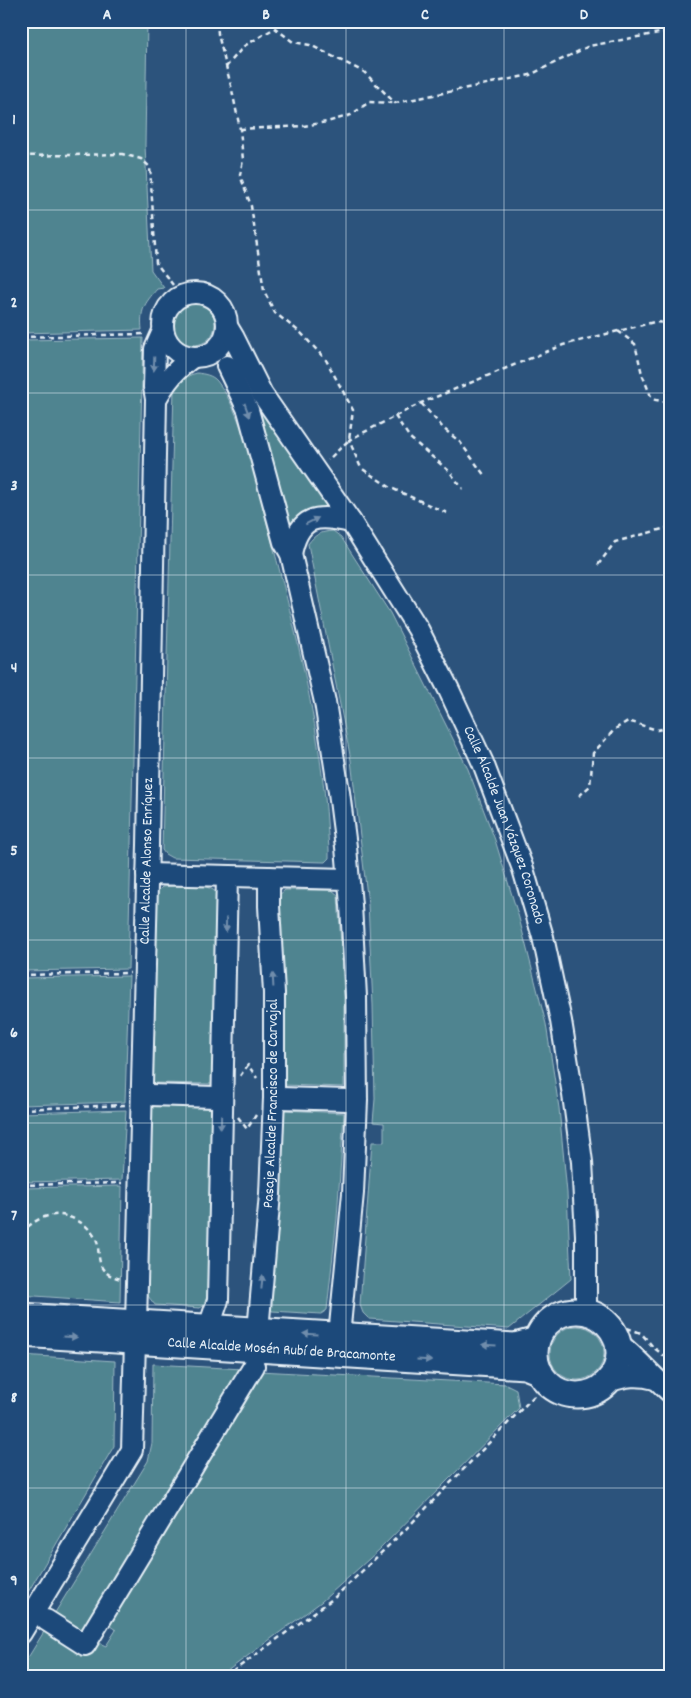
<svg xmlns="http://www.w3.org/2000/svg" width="691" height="1698" viewBox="0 0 691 1698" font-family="Dekko,sans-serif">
<rect width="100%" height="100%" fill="#2c537c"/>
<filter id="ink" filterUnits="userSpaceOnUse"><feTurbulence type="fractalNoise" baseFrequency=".02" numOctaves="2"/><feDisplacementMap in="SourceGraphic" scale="10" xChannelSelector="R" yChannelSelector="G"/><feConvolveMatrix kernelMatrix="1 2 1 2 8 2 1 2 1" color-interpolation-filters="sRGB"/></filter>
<g filter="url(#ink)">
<g fill="#508490" stroke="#9cbac4">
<path d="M21,21H147L145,145L151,270L164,288L157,289C144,304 140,310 142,330L21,333Z"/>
<circle cx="194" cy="324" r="21"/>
<polygon points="143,338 128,969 21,971 21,340"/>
<path d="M197,373C204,374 212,375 217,381C243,414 254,472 264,512C287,598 311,686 322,774C326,799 327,824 329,849V858L325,862L172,858L165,854L162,850L174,388C179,379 186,376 197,373Z"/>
<polygon points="249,394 336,512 288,542"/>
<path d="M333,531L341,537L390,613L468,769L495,840L519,918L546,1024L559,1108L567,1193L571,1279L509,1329L369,1319L363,1313L360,1305L372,1142H384V1123L373,1122L375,1099L373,1005L368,904L351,760L308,544C315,534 321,532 333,531Z"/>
<path d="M173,886C189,886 208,882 219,895L213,1084L153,1083L157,892L162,887Z"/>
<polygon points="285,890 332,890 338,895 344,997 344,1087 284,1085 284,1001 278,896"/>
<polygon points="129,976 125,1102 21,1105 21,978"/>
<polygon points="152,1106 213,1108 210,1298 206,1304 200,1308 155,1305 148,1296"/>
<polygon points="126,1110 122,1180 21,1182 21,1113"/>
<polygon points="283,1110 344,1113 337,1218 327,1310 321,1314 272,1311 268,1301"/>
<polygon points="122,1186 120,1302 21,1295 21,1188"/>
<circle cx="577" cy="1353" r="27"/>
<polygon points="21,1355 115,1361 114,1446 21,1604"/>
<polygon points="153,1364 243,1369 82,1634 53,1616 148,1461 152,1443"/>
<polygon points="259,1371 506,1384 516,1389 519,1408 379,1550 321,1602 219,1677 21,1677 21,1669 45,1630 87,1656 97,1642 106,1646 116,1630 107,1624"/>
</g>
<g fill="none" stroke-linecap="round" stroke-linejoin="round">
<defs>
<g id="minor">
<circle cx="195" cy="325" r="32"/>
<path id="s1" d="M228,328L234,338L262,394L351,522L418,629L449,690L483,763L523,869L543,937L561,1021L573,1095L582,1162L586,1235V1312"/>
<polyline points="227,366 248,410 284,542 291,554 325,702 339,792 346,847 351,905 356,997 357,1100 353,1193 339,1336"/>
<path d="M156,399C167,380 175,370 193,357"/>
<path d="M291,554C299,515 317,514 351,522"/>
<polyline points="147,874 348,879"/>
<polyline points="150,1095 215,1097"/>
<polyline points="281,1098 347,1100"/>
<path id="s2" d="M136,1323L148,845L156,399L154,387L155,349L163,331"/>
<polyline points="209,1327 218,1300 227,876"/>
<path id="s3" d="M258,1331L270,1194L274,1098V993L269,906V877"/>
<path d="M618,1343C637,1358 652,1376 670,1392"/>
<path d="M607,1382C626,1376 637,1374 655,1379"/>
<polyline points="46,1620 85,1645 254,1366"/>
<polyline points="21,1633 132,1450 135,1341"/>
</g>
<g id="major">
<circle cx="577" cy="1353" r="42"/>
<polyline points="21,1316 515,1346 537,1340"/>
<path id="s4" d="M21,1334L525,1366L540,1372"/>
</g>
</defs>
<use href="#minor" stroke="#e8f1f8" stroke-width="24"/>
<use href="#major" stroke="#e8f1f8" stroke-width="29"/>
<g stroke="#e8f1f8" stroke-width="2.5" stroke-dasharray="5 4" stroke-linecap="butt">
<polyline points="217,21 218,34 232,90 240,129 243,160 240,175 251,206 264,291 275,313 301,333 326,360 353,410 349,440 328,460"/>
<polyline points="272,21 275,28"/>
<polyline points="226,67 244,46 275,28 293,42 310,45 364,72 395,103 530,75 589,46 670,31"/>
<polyline points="240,129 304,126 327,122 351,115 369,102 394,103"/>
<polyline points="21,156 122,154 141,159 150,167 156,263 173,285"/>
<polyline points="618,331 635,344 642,374 652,399 670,403"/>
<polyline points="21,337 144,334"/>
<polyline points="421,403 444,429 460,442 485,476"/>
<polyline points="395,416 410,438 449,471 463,489"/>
<polyline points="447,513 391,488 361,468 349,440 421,403 563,345 654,322 670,323"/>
<polyline points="598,565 615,542 670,527"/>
<polyline points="579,796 590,786 593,753 615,729 628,721 657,730 670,727"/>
<polyline points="21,975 130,973"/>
<polyline points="240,1076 248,1065 257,1078"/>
<polyline points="21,1109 125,1105"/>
<polyline points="238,1117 247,1129 256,1115"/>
<polyline points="21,1185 122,1183"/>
<path d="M21,1233C40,1214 59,1208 83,1224C89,1228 94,1235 97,1241C99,1250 98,1260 102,1268C107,1275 114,1277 121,1279"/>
<polyline points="627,1328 641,1333 654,1348 670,1360"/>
<polyline points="225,1677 334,1598 406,1529 537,1393"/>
</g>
<use href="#minor" stroke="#1f4a7a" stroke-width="20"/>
<use href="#major" stroke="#1f4a7a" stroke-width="25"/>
</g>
<defs><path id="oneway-solid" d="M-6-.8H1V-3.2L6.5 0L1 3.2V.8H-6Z" transform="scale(1.25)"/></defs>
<g fill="#6f8dac">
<use href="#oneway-solid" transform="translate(154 364) rotate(92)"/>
<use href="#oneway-solid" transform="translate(247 410) rotate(70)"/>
<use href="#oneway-solid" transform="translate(312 521) rotate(-27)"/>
<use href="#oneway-solid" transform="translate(226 925) rotate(91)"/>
<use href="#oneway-solid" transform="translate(273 980) rotate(-93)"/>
<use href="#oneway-solid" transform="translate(221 1122) rotate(91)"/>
<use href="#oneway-solid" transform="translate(262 1282) rotate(-85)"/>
<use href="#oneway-solid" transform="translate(310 1334) rotate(-176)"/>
<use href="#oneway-solid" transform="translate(70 1337) rotate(3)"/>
<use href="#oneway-solid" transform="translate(489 1345) rotate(-177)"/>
<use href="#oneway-solid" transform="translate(424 1360) rotate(4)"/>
</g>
</g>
<path fill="none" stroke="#e8f1f8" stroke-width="1" stroke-opacity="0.55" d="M186,21V1677M346,21V1677M504,21V1677M21,210H670M21,393H670M21,575H670M21,758H670M21,940H670M21,1123H670M21,1305H670M21,1488H670"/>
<g text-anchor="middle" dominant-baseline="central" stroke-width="5" stroke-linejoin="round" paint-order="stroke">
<g font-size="15" fill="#e8f1f8" stroke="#1f4a7a">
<text stroke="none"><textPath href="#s1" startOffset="571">Calle Alcalde Juan Vázquez Coronado</textPath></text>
<text stroke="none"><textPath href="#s2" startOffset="462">Calle Alcalde Alonso Enríquez</textPath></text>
<text stroke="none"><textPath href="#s3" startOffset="228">Pasaje Alcalde Francisco de Carvajal</textPath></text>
<text stroke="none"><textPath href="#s4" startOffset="261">Calle Alcalde Mosén Rubí de Bracamonte</textPath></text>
</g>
</g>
<rect width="691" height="1698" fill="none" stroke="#1f4a7a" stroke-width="55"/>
<rect x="28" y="28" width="636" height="1642" fill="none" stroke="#e8f1f8" stroke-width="2"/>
<g font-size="16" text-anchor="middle" font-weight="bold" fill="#e8f1f8">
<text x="107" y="19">A</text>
<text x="266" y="19">B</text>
<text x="425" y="19">C</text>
<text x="584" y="19">D</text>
<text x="14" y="124">1</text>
<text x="14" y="307">2</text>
<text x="14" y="490">3</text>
<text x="14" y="672">4</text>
<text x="14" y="855">5</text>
<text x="14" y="1037">6</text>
<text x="14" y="1220">7</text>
<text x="14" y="1402">8</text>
<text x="14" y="1585">9</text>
</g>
</svg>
